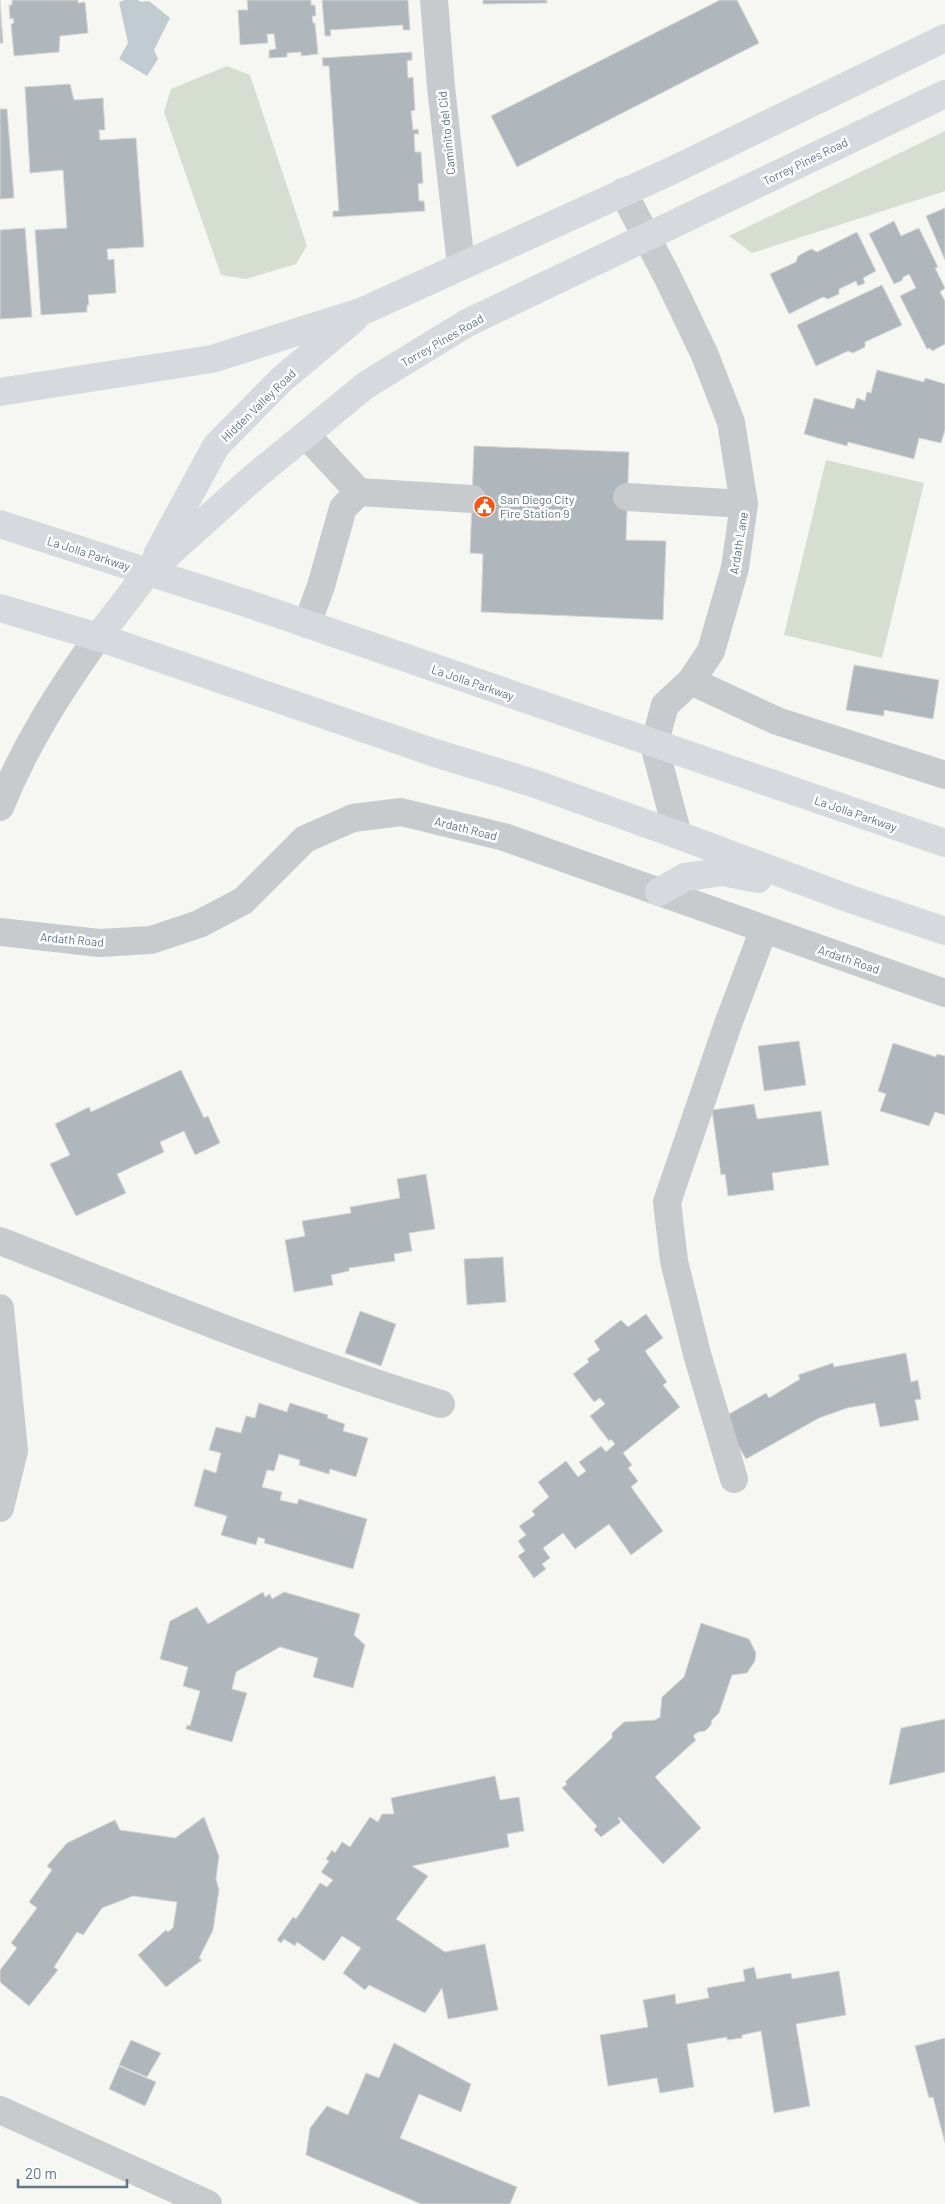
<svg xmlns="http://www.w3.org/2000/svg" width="945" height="2204" viewBox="0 0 945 2204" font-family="Barlow,sans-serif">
<rect width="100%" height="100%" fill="#f6f6f2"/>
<g fill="#d6ded2">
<polygon points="227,66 250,75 307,246 296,264 246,279 221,275 164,112 171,89"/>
<polygon points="945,131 945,191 752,253 729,236"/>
<polygon points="826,460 924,483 882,658 784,635"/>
</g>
<polygon fill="#c1cbd1" points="125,0 138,0 141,2 149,1 170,18 154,50 158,59 147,76 119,59 128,43 119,2"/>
<g fill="#afb7bd" stroke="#d7d7d5">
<polygon points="0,0 3,43 0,43"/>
<polygon points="12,0 78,0 78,3 85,2 88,33 60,36 59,52 14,56 11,24 14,23 13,18 10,19 9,5 12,5"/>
<polygon points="247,0 311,0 311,5 315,5 316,16 312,16 313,23 315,23 318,54 301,56 301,52 287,53 287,57 269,58 269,50 276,49 274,34 267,34 268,43 240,45 238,10 248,10"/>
<polygon points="322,0 408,0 410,30 403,30 403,25 330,30 331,36 325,36"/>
<polygon points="483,0 547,0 547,3 483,4"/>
<polygon points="720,0 737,0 759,43 517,167 491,116"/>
<polygon points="412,52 412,60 407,61 408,78 413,77 415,110 411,111 413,130 418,129 419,134 414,134 415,152 421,152 423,183 418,184 419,201 424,201 425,211 333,217 333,211 339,211 335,154 329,66 323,66 322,58"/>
<polygon points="70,84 74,100 103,98 105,130 99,130 100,140 136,138 144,247 107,249 108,260 114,259 116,293 88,295 89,305 87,305 87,312 41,315 35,230 67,228 63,170 30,173 25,87"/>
<polygon points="0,109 7,109 14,198 0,199"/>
<polygon points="945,208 945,260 926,216"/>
<polygon points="894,221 901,236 919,228 938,267 935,268 945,288 940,292 945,301 945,344 932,351 930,348 927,349 900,296 916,288 909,274 902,278 903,280 894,284 869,234"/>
<polygon points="25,228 32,317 0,319 0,230"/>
<polygon points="857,232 876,271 863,278 865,283 858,286 856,281 839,289 839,294 828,299 823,297 789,314 770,274 796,262 798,256 811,249 817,252"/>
<polygon points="882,285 902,325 865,342 865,347 853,353 848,351 816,366 797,325"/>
<polygon points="877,370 924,382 925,378 945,384 945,430 941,443 919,438 914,459 848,442 847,446 804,434 814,398 854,409 857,398 865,401 867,392 871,393"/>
<polygon points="474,446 629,452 626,540 666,541 663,620 481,612 483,554 470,553"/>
<polygon points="854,665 939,680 933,719 884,710 884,716 846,710"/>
<polygon points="799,1041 806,1085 764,1091 758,1046"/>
<polygon points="893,1043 936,1057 937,1054 945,1056 945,1115 935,1112 929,1126 880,1111 886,1094 878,1091"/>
<polygon points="181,1070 204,1118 208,1116 220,1143 195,1155 184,1131 160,1142 164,1152 117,1174 126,1193 76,1216 50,1164 70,1155 55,1124 89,1107 91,1112"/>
<polygon points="754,1104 757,1119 821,1111 829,1165 772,1173 774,1190 728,1196 725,1174 721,1175 712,1110"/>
<polygon points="426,1174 435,1229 409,1233 412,1251 394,1254 395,1261 349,1268 349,1271 331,1275 333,1285 294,1292 285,1240 305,1236 302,1221 351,1213 350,1207 400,1198 397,1179"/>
<polygon points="503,1257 506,1302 467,1305 464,1259"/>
<polygon points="360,1311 396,1324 381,1366 345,1353"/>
<polygon points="646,1314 663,1338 645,1351 667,1382 663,1385 680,1407 623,1453 632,1465 628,1468 638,1481 631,1487 663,1531 631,1555 609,1524 575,1549 563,1533 543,1548 550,1558 542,1564 546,1569 534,1578 518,1556 525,1551 518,1541 526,1535 519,1526 535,1515 532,1511 549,1497 538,1482 566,1461 578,1477 586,1471 579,1462 601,1446 606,1452 615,1444 611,1439 609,1441 590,1416 605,1404 600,1398 594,1402 573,1374 589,1362 587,1359 600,1350 594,1341 621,1320 628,1327"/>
<polygon points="906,1353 911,1382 918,1380 921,1399 915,1400 919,1420 880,1427 875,1403 847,1408 819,1418 746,1459 722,1418 766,1393 769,1398 800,1379 798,1375 833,1363 834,1367"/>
<polygon points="259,1403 287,1412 290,1403 328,1415 327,1418 345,1424 343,1431 368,1438 356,1477 330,1469 329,1474 299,1465 300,1460 279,1454 274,1471 267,1470 262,1487 282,1492 280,1500 297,1504 299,1499 367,1519 353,1569 264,1543 265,1539 258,1537 256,1545 221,1535 227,1516 194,1506 204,1469 216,1473 221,1453 209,1450 216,1427 241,1433 246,1416 255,1418"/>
<polygon points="263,1592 265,1597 270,1594 272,1599 284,1592 360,1614 354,1635 365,1645 353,1688 313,1677 318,1658 280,1647 236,1672 232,1689 247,1693 232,1742 186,1729 187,1725 190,1726 200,1691 183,1686 188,1667 160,1659 170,1621 197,1607 208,1624"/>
<polygon points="701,1623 749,1639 756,1653 755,1661 747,1673 732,1675 719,1713 712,1720 711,1725 705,1731 698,1732 693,1736 696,1740 655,1777 701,1828 663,1864 619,1817 618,1818 621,1822 601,1837 594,1830 597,1826 562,1788 567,1784 565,1782 612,1738 612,1733 624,1722 655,1720 660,1717 662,1697 684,1677"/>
<polygon points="945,1719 945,1772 889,1785 901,1728"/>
<polygon points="495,1776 500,1800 519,1797 524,1831 507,1834 509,1847 412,1866 428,1876 396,1919 445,1952 485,1944 498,2010 448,2019 442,1988 425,2013 369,1985 365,1990 343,1973 361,1948 342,1936 324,1961 297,1942 295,1946 284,1939 281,1943 277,1940 293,1917 296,1919 320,1883 327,1887 333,1880 321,1872 329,1861 326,1859 332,1850 335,1853 342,1842 350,1847 370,1817 378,1822 382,1814 394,1814 391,1798"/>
<polygon points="204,1817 219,1856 216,1879 219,1890 213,1930 199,1958 202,1960 166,1987 138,1955 166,1930 168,1932 173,1928 177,1902 133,1896 102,1908 83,1935 77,1932 54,1967 58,1970 29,2006 0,1982 0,1970 17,1948 11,1943 37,1908 29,1902 52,1870 47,1866 67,1843 115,1820 120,1830 175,1838"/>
<polygon points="754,1967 757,1979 791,1973 792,1979 839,1971 846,2015 796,2024 810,2106 774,2113 761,2031 742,2035 742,2038 727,2040 727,2037 687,2044 694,2087 660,2093 657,2078 608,2086 600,2035 648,2027 643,2000 675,1994 676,2004 709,1998 707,1988 745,1981 743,1970"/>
<polygon points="945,2038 945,2143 933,2097 929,2098 915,2046"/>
<polygon points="131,2040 161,2053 147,2077 119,2065"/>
<polygon points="394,2043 471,2084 461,2112 419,2094 400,2138 517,2187 510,2204 421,2204 306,2155 310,2128 327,2106 348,2115 366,2073 379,2078"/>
<polygon points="119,2066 156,2082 145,2106 109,2089"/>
</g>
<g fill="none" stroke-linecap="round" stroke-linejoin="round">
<g stroke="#c8cbce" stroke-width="28">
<polyline points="434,0 441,87 461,265"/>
<polyline points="623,192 668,278 704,353 731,422 744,504 735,568 711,651 691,681 665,705 654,745 678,835"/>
<polyline points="306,435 359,492"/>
<polyline points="627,497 744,504"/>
<polyline points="307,624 321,586 343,508 359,492 472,499"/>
<polyline points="691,681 777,721 945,775"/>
<path d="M0,807C26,743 59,692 98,637"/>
<polyline points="0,932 99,943 151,940 199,924 243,901 305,839 353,818 401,812 504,837 945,993"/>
<path d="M0,1241C146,1298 291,1358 441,1404"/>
<polyline points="0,1308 14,1451 0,1508"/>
<polyline points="734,1479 697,1354 674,1261 667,1202 728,1024 764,929"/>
<polyline points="0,2110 208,2204"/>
</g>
<g stroke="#d6dadf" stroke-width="28">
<polyline points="0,392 212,359 363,311 671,171 945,38"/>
<polyline points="0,524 148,572"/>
<polyline points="157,555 216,446 282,379 354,319"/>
<polyline points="0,608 98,637 148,572 254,477 366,385 467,323 945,94"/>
</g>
<g stroke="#d6dadf" stroke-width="28">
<polyline points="148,572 246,603 945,843"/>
<polyline points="98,637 435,753 533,783 678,835 850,899 945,931"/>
<polyline points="659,892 685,877 723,872 758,879"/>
</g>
</g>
<defs>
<symbol id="civic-disc" viewBox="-11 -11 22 22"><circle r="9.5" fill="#f55613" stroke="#fff"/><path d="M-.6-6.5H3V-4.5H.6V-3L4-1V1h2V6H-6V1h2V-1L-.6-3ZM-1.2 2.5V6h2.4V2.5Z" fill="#fff"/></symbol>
</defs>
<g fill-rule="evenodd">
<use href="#civic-disc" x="472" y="494" width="25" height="25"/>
</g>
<g text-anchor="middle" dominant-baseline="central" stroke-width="5" stroke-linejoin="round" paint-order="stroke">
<g font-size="12" fill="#627486" stroke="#fff">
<text transform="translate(446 133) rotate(-96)">Caminito del Cid</text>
<text transform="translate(805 161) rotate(-26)">Torrey Pines Road</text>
<text transform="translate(442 340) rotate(-30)">Torrey Pines Road</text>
<text transform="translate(258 405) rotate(-44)">Hidden Valley Road</text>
<text transform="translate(738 543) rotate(-81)">Ardath Lane</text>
<text transform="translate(89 553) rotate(18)">La Jolla Parkway</text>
<text transform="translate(473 682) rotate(19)">La Jolla Parkway</text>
<text transform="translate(856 813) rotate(19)">La Jolla Parkway</text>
<text transform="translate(466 828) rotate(14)">Ardath Road</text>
<text transform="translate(72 939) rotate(5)">Ardath Road</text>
<text transform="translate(849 959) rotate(19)">Ardath Road</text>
</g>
<g font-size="12" fill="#627486" stroke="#fff" text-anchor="start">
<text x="500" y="499">San Diego City<tspan x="500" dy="14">Fire Station 9</tspan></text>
</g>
</g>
<path d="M18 2179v8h109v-8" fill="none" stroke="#627486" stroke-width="2.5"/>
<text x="25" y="2179" font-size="15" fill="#627486" stroke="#ffffff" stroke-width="4" paint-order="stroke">20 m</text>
</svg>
